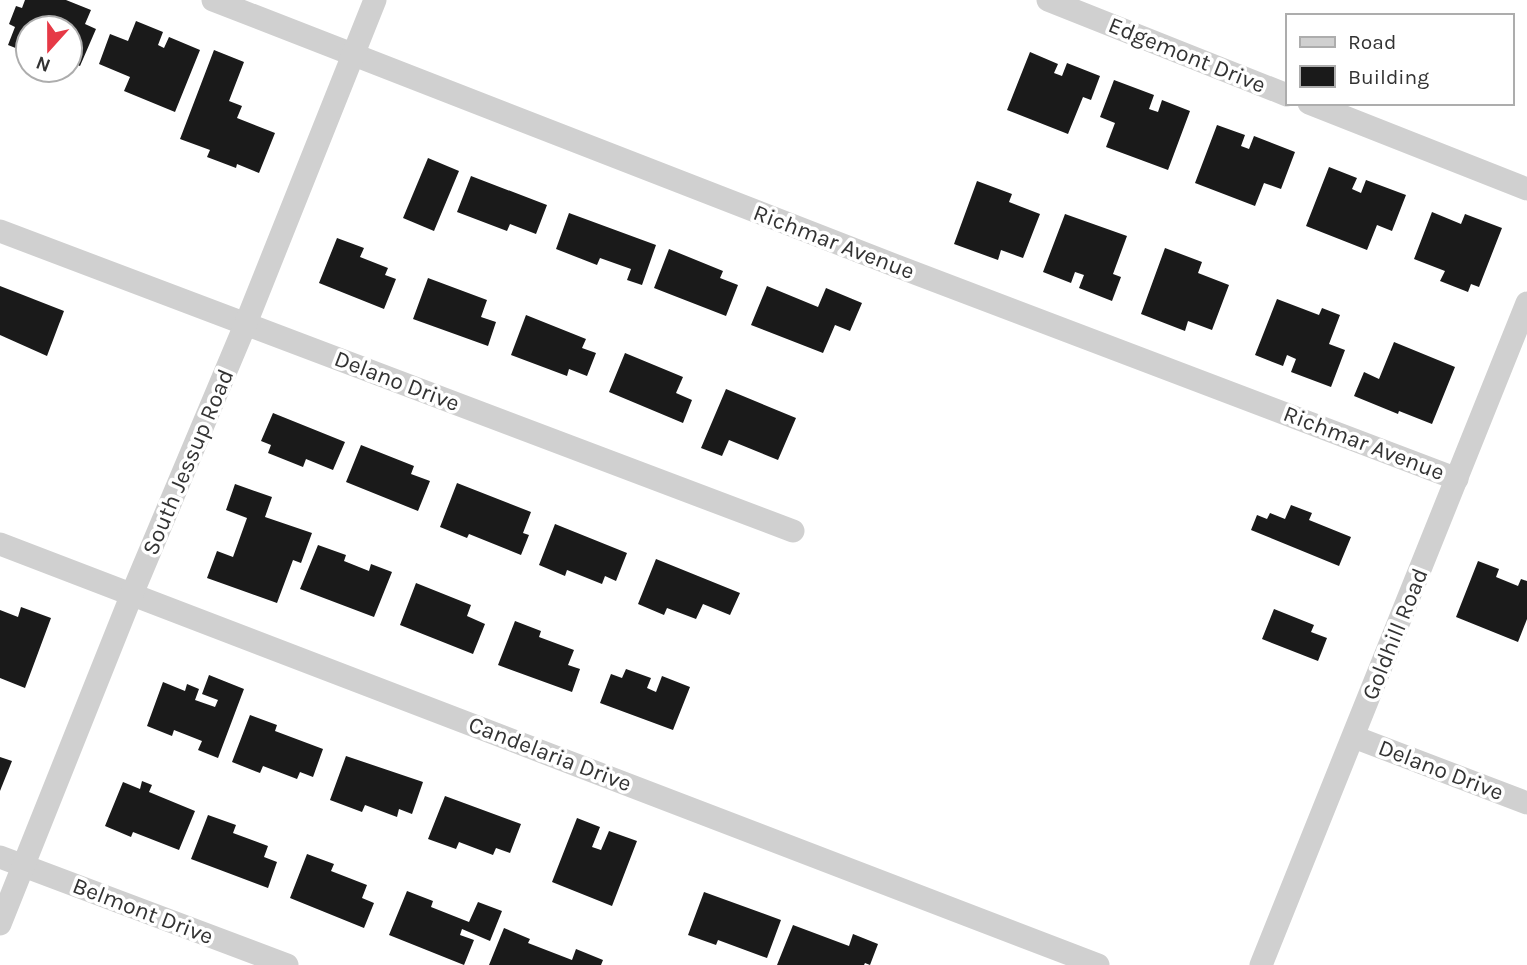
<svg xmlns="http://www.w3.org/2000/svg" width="1527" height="965" viewBox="0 0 1527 965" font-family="Karla,sans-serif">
<rect width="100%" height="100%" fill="#fff"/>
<g fill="#1a1a1a">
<polygon points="25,0 66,0 91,10 85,24 96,29 80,66 70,62 70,28 28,28 28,53 8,45 15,27 9,24 16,6 22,8"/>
<polygon points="136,21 163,32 158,45 164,48 169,37 200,50 175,112 124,91 130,77 99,64 110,34 128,41"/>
<polygon points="214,50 244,62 229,101 242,106 237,118 275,133 259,173 237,164 236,168 207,157 210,150 180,139"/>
<polygon points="1030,52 1058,64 1054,73 1062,76 1067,63 1100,76 1091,100 1083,97 1068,134 1007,110"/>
<polygon points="1114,80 1154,95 1149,109 1158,112 1162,100 1190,111 1168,170 1106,147 1115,123 1100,117"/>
<polygon points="1217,125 1245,135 1241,146 1249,149 1254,136 1295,152 1281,189 1264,183 1255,206 1195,183"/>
<polygon points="428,158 459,171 434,231 403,218"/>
<polygon points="1329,167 1357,178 1352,189 1361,193 1366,180 1406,195 1392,231 1377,225 1367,250 1306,226"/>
<polygon points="471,176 547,205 536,234 510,224 507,231 457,212"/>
<polygon points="977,181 1012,194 1009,202 1040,214 1023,258 1001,250 998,260 954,244"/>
<polygon points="1432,212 1461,224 1465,214 1502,228 1479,287 1471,284 1468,292 1440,281 1445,271 1414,259"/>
<polygon points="569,213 656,245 642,285 627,280 631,269 600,258 597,265 556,249"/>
<polygon points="1065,214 1127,236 1113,274 1121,277 1112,301 1079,288 1084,275 1075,272 1071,283 1043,272"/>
<polygon points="337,238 364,248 360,257 388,268 385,275 396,279 384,309 319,283"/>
<polygon points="1165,248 1202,262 1198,273 1229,285 1212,330 1188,321 1185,331 1141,314"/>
<polygon points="669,249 723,271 720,278 738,285 726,316 654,288"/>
<polygon points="428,278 487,300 481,317 496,322 488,346 413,319"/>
<polygon points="0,286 64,311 47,356 0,335"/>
<polygon points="767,286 818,307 826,288 862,303 850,331 835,325 823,353 751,325"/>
<polygon points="1277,299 1319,315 1322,308 1340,315 1329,344 1345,350 1331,387 1291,372 1296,359 1287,355 1283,366 1255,355"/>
<polygon points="526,315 586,339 582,348 596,353 587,376 569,369 567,376 511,355"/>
<polygon points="1394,342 1455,367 1432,424 1399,411 1398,414 1354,396 1364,372 1379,379"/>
<polygon points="625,353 683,377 676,393 692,400 683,423 609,392"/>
<polygon points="726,389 796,418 778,460 729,440 722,456 701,448"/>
<polygon points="273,413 345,442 333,470 306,459 303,467 268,453 271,445 261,441"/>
<polygon points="361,445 414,466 411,474 430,481 418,511 346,482"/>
<polygon points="457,483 531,512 523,533 529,535 521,555 469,534 467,538 440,527"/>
<polygon points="235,484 272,497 265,517 312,533 301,563 293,560 277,603 207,578 217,551 233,557 247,518 226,510"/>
<polygon points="1291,505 1312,513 1309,520 1351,537 1339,566 1251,530 1257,515 1267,519 1270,513 1285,519"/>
<polygon points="555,524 627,553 616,581 605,576 602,584 567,570 565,576 539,565"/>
<polygon points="318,545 346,555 344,561 369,571 371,564 392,572 374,617 300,589"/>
<polygon points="656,559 740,593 730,615 703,604 696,619 667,608 664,615 638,604"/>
<polygon points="1478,561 1499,569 1496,577 1518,586 1521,579 1527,581 1527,619 1518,642 1456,617"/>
<polygon points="416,583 471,605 467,616 485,624 473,654 400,625"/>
<polygon points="21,607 51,618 25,688 0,678 0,610 18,617"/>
<polygon points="1274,609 1314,625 1311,632 1327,638 1318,661 1262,639"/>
<polygon points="515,621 541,631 539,637 574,650 568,665 580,669 572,692 498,665"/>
<polygon points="626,669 651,678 647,688 656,692 662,676 690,687 673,730 600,703 611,674 622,678"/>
<polygon points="209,675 244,689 218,758 198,750 202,741 174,730 172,736 147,726 163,682 185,691 187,684 199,689 195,700 215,707 218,700 202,694"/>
<polygon points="250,715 277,725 275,731 323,749 313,777 300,772 297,779 263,766 260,773 232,762"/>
<polygon points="346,756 423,782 412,814 399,809 397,817 365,805 362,812 330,800"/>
<polygon points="0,757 12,761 0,791"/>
<polygon points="142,781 152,785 149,792 195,811 179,850 133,832 131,837 105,826 123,782 140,789"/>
<polygon points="445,796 521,824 510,853 496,848 493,855 459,842 456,849 428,839"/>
<polygon points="208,815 236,825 233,833 268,846 264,857 277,862 268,888 191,859"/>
<polygon points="577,818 600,827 592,847 601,850 609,831 637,841 612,906 552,882"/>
<polygon points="307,854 334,864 331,871 367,885 362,898 374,903 364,928 290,898"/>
<polygon points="407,891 433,901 431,907 469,922 478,902 502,911 490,941 462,929 460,935 474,940 464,965 389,935"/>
<polygon points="704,892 781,920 767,958 718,940 716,945 688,935"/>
<polygon points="793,925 849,946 853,934 878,944 870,965 865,963 864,965 777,965"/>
<polygon points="504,928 530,939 528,943 572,960 576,949 603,960 601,965 489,965"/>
</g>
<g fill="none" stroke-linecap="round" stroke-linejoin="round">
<g stroke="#d0d0d0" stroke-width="23">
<polyline points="213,0 899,267 1457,479"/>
<polyline points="1048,0 1287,95"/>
<polyline points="1309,103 1527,189"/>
<polyline points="0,231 793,531"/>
<polyline points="0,544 1098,965"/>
<polyline points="1354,737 1527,803"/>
<polyline points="0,857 287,965"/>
<polyline points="0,924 132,594 246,323 375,0"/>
<polyline points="1261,965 1527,303"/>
</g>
</g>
<g text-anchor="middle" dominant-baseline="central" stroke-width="7" stroke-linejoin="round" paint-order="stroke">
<g font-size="23" fill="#333" stroke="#fff">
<text transform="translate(1187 55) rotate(22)">Edgemont Drive</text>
<text transform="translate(834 242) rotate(21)">Richmar Avenue</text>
<text transform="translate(397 381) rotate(21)">Delano Drive</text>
<text transform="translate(1364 443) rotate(21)">Richmar Avenue</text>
<text transform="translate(188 462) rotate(-67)">South Jessup Road</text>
<text transform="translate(1395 634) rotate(-68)">Goldhill Road</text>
<text transform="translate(550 754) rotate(21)">Candelaria Drive</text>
<text transform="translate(1441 770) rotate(21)">Delano Drive</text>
<text transform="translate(143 911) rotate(21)">Belmont Drive</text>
</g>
</g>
<rect x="1286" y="14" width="228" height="91" fill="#ffffff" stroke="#adadad" stroke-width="2"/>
<rect x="1300" y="37" width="35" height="10" fill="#d0d0d0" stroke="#adadad" stroke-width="2"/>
<text x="1348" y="49" font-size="21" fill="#333333">Road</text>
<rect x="1300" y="66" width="35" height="21" fill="#1a1a1a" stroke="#adadad" stroke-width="2"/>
<text x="1348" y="84" font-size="21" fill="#333333">Building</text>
<g transform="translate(49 49) rotate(201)"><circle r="33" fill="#ffffff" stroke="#adadad" stroke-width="2"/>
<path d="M0-5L12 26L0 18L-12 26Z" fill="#e63946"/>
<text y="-10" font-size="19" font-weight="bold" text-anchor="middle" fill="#333333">N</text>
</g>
</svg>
